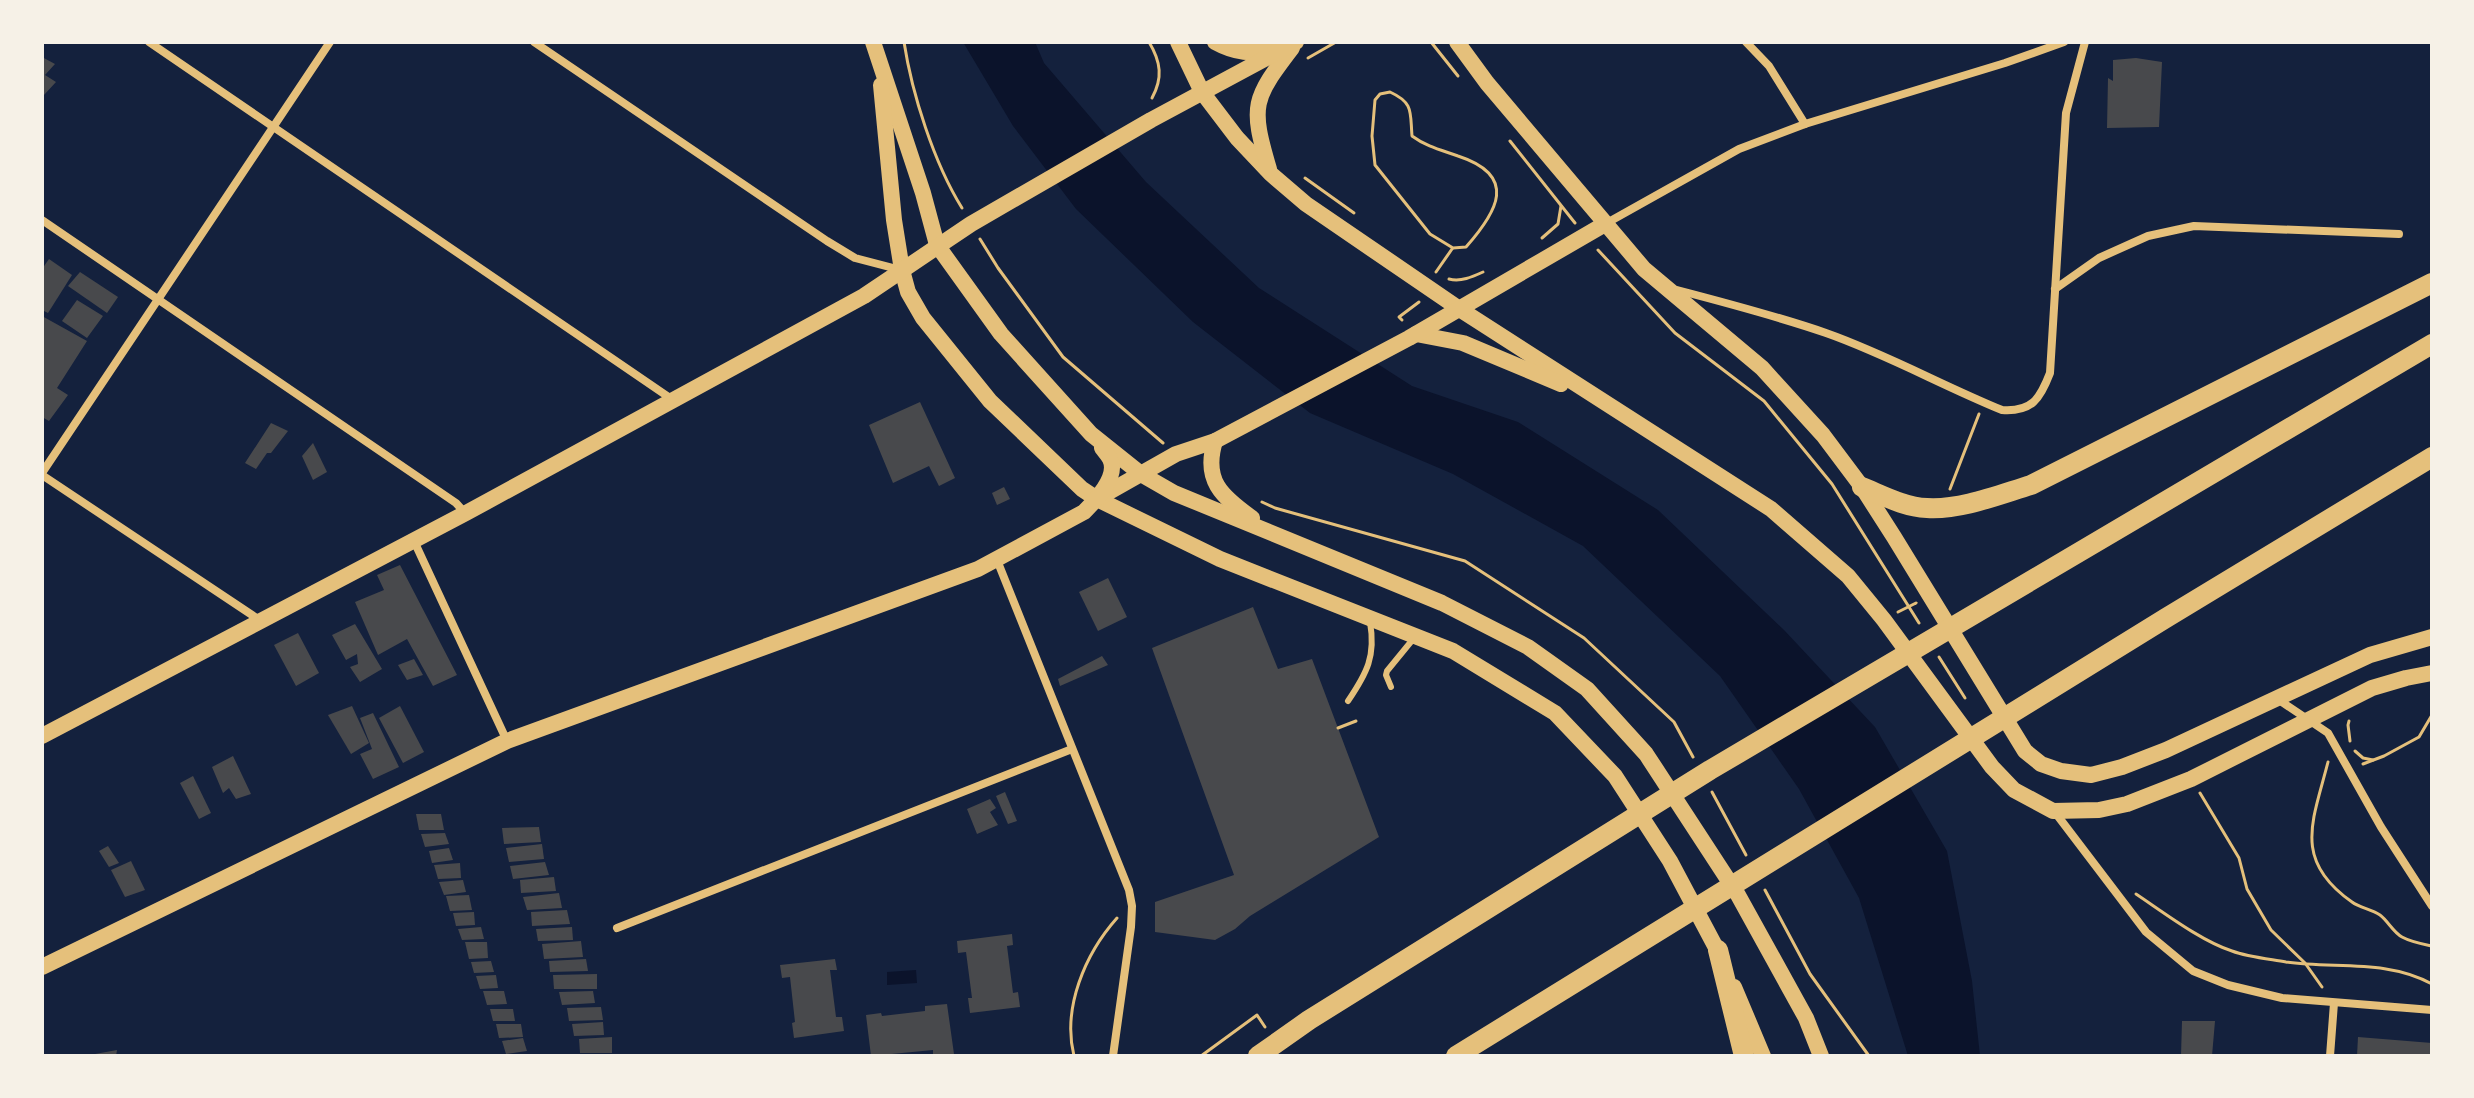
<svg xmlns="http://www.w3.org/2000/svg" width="2474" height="1098" viewBox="0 0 2474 1098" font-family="'IBM Plex Serif',serif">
<rect width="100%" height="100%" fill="#14213d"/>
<g fill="#0b132b">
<polygon points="963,42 1035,42 1044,63 1146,182 1259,288 1412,386 1518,422 1658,510 1784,630 1875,727 1947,851 1972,981 1980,1056 1908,1056 1859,898 1799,789 1720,676 1583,546 1453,474 1310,413 1193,322 1076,209 1013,126"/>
<polygon points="916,970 917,983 887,985 887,972"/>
</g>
<g fill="#48494c">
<polygon points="42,57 55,64 45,75 56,82 44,95 42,93"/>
<polygon points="2136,58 2162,62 2159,127 2107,128 2108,78 2113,81 2113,60"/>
<polygon points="49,259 72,275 48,313 42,310 42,269"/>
<polygon points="80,272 118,297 107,313 68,286"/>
<polygon points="77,300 103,316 87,338 62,321"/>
<polygon points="42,316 87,341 57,388 68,395 49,421 42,417"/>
<polygon points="920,402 955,478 939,486 929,466 893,483 869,425"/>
<polygon points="271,423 288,431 271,453 267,453 256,469 245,463"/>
<polygon points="313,443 327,472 313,480 302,456"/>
<polygon points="1004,487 1010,499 997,505 992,493"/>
<polygon points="400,565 457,675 433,686 407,639 378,655 355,602 384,590 377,575"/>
<polygon points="1108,578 1127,617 1098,631 1079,592"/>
<polygon points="1253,607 1278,669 1312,659 1379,837 1250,916 1235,929 1215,940 1155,932 1155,902 1234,875 1152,648"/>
<polygon points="355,624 382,669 360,682 350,667 358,664 357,654 346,660 332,635"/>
<polygon points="298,633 319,673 296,686 274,645"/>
<polygon points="1102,656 1108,665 1060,686 1058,679"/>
<polygon points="414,659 423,675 407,680 398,665"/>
<polygon points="352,706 369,743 351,754 328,715"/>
<polygon points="400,706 424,752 403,763 379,718"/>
<polygon points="373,713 399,767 373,779 360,754 372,749 360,718"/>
<polygon points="233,756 251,794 236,799 229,788 223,793 212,767"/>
<polygon points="193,776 211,813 199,819 180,783"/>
<polygon points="1005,792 1017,821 1008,824 996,796"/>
<polygon points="990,799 996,808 990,812 998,825 977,834 967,809"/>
<polygon points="416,814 441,814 444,830 419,830"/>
<polygon points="539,827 541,842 504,844 502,828"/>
<polygon points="445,833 449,844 425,847 421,834"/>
<polygon points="542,844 544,859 509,862 506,848"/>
<polygon points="108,846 119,863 109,867 99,851"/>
<polygon points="449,848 453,860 432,863 429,851"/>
<polygon points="131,861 145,890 125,897 111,870"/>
<polygon points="545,862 549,875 513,879 510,866"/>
<polygon points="460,863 461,878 438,879 434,865"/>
<polygon points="554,877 556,891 521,893 520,880"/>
<polygon points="463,880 466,892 444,895 439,882"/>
<polygon points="559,893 562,908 527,910 523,897"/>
<polygon points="469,895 472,910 450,911 446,896"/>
<polygon points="567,910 570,924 532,926 531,912"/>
<polygon points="474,912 475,925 456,926 453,913"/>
<polygon points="481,927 484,939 462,940 458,929"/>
<polygon points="572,927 573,940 538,941 536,929"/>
<polygon points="1012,934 1013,945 1007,946 1013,993 1018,992 1020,1007 970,1013 968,998 972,998 966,952 958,953 957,941"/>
<polygon points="581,941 583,957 544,959 542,944"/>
<polygon points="465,942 487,942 488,958 469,959"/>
<polygon points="586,959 588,971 550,972 549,961"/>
<polygon points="835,959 837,970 830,970 836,1017 842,1017 844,1031 794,1038 792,1023 795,1022 790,977 782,978 780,965"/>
<polygon points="491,961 494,972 474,973 471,962"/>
<polygon points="597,974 597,989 554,989 553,975"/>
<polygon points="496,975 498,988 480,989 476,976"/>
<polygon points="483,991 504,991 507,1004 487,1005"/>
<polygon points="593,991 595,1003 562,1005 559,992"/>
<polygon points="947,1004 954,1054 933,1056 933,1050 871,1056 866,1015 881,1013 882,1016 925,1011 925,1006"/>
<polygon points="601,1007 603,1020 569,1021 567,1008"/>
<polygon points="490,1009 513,1009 515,1021 493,1021"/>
<polygon points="2182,1021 2215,1021 2212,1056 2181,1056"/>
<polygon points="603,1022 604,1035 574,1036 572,1024"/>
<polygon points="496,1024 521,1024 523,1037 499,1038"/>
<polygon points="612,1037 612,1053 580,1053 579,1039"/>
<polygon points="2358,1037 2432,1043 2432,1056 2357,1056"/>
<polygon points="523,1038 527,1051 506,1054 502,1041"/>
<polygon points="117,1050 116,1056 95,1056 95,1054"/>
</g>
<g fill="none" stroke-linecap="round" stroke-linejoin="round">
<g stroke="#e5c07b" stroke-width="3">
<path d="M904,42C912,94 934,163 962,208"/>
<path d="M1149,42C1161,62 1163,78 1152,98"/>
<polyline points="1431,42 1458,76"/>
<polyline points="1308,58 1336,42"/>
<path d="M1390,92C1414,103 1410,112 1412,136C1427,147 1441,150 1458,156C1519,176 1497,212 1466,247L1453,248L1430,234L1375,165L1372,136L1375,100L1380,94Z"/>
<polyline points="1510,141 1575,223"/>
<polyline points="1305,178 1354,213"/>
<polyline points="1542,238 1558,224 1561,206"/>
<polyline points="980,239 998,268 1063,357 1163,443"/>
<polyline points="1598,250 1675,333 1764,401 1832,484 1919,623"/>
<polyline points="1436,272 1452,249"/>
<path d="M1449,279C1461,282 1472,277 1483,272"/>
<polyline points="1402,320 1399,317 1419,302"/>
<polyline points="1950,489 1979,414"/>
<polyline points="1262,502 1275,508 1465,561 1584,638 1674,722 1693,757"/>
<polyline points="1898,612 1916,603"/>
<polyline points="1939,657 1965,698"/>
<polyline points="2349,721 2348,725 2350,741"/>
<polyline points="1338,728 1356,721"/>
<polyline points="2355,751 2363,758 2373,760"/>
<path d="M2328,762C2313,821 2292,860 2352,902C2360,908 2371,909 2380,915C2388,921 2393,932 2402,937C2411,942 2422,944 2432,946"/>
<polyline points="2363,764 2384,756 2419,737 2432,715"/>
<polyline points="1712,792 1746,855"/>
<polyline points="2200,793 2239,858 2247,889 2271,930 2305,963 2322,987"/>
<polyline points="1765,890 1810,974 1869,1056"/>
<path d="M2136,894C2163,912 2201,941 2232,951C2248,957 2269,959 2286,962C2335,969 2387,959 2432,984"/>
<path d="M1074,1056C1062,1008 1085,954 1117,918"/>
<polyline points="1201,1056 1257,1015 1265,1027"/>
</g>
<g stroke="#e5c07b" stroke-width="6">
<polyline points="1391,687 1386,675 1387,671 1414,638"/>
<path d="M1348,701C1367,673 1376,656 1370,622"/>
</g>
<g stroke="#e5c07b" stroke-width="8">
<polyline points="149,42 673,400"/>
<polyline points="534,42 827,241 855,258 901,270"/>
<polyline points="1746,42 1769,66 1805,124"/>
<polyline points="42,220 456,503 465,513"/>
<polyline points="1605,224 1739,149 1805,124 2005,63 2064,42"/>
<polyline points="2055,289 2099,258 2148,236 2194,226 2399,234"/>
<path d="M1677,290C1727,303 1777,316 1826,333C1886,354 1943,386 2002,410C2032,412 2040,399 2050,373L2066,113L2085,42"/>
<polyline points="42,473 330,42"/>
<polyline points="42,475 261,621"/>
<polyline points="414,541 507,741"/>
<polyline points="997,560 1129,890 1132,906 1131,927 1113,1056"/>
<polyline points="2276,698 2328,733 2381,827 2432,906"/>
<polyline points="2054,811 2146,932 2193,971 2228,985 2282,998 2432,1010"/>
<polyline points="617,928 1072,749"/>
<polyline points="2330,1056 2334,1003"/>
</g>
<g stroke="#e5c07b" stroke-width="16">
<polyline points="873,42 923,193 937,245 1001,334 1091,434 1141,474 1174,493 1442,603 1528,647 1587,689 1646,754 1738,895 1806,1018 1821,1056"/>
<polyline points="1178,42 1202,92 1237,138 1271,174 1306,204 1461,310 1771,509 1848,576 1884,620 1992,767 2014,790 2053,811 2099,810 2127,804 2191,779 2372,688 2406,678 2432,673"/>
<path d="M1215,42C1235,53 1252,55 1274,48"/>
<polyline points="1457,42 1487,83 1644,269 1762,368 1823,435 1862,487 1894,537 2025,751 2041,764 2061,771 2091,775 2122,767 2166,750 2370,655 2432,637"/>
<polyline points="881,85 894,220 902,270 908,292 923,318 990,401 1082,489 1097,499 1220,559 1453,651 1555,713 1615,776 1670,861 1722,959"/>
<path d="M1269,169C1250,105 1253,99 1292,48"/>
<polyline points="1416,334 1463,343 1561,384"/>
<path d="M1215,441C1203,480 1221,496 1252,518"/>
<polyline points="1100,497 1176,454 1215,441 1409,338 1605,224"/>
<polyline points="42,736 466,513 864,296 971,224 1151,120 1296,42"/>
<path d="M42,967L507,741L978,569L1084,512C1095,501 1119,477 1110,459C1108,455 1105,452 1102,448"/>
<polyline points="1734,987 1763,1056"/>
</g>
<g stroke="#e5c07b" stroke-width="20">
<path d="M1862,487C1882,495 1904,507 1927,508C1961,510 1998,495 2031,485L2432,283"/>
<polyline points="1718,950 1744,1056"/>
<polyline points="1258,1056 1309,1020 1710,770 2432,344"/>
<polyline points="1456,1056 2166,618 2432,457"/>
</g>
</g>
<rect width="2474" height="1098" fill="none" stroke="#f6f1e7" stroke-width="88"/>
</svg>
